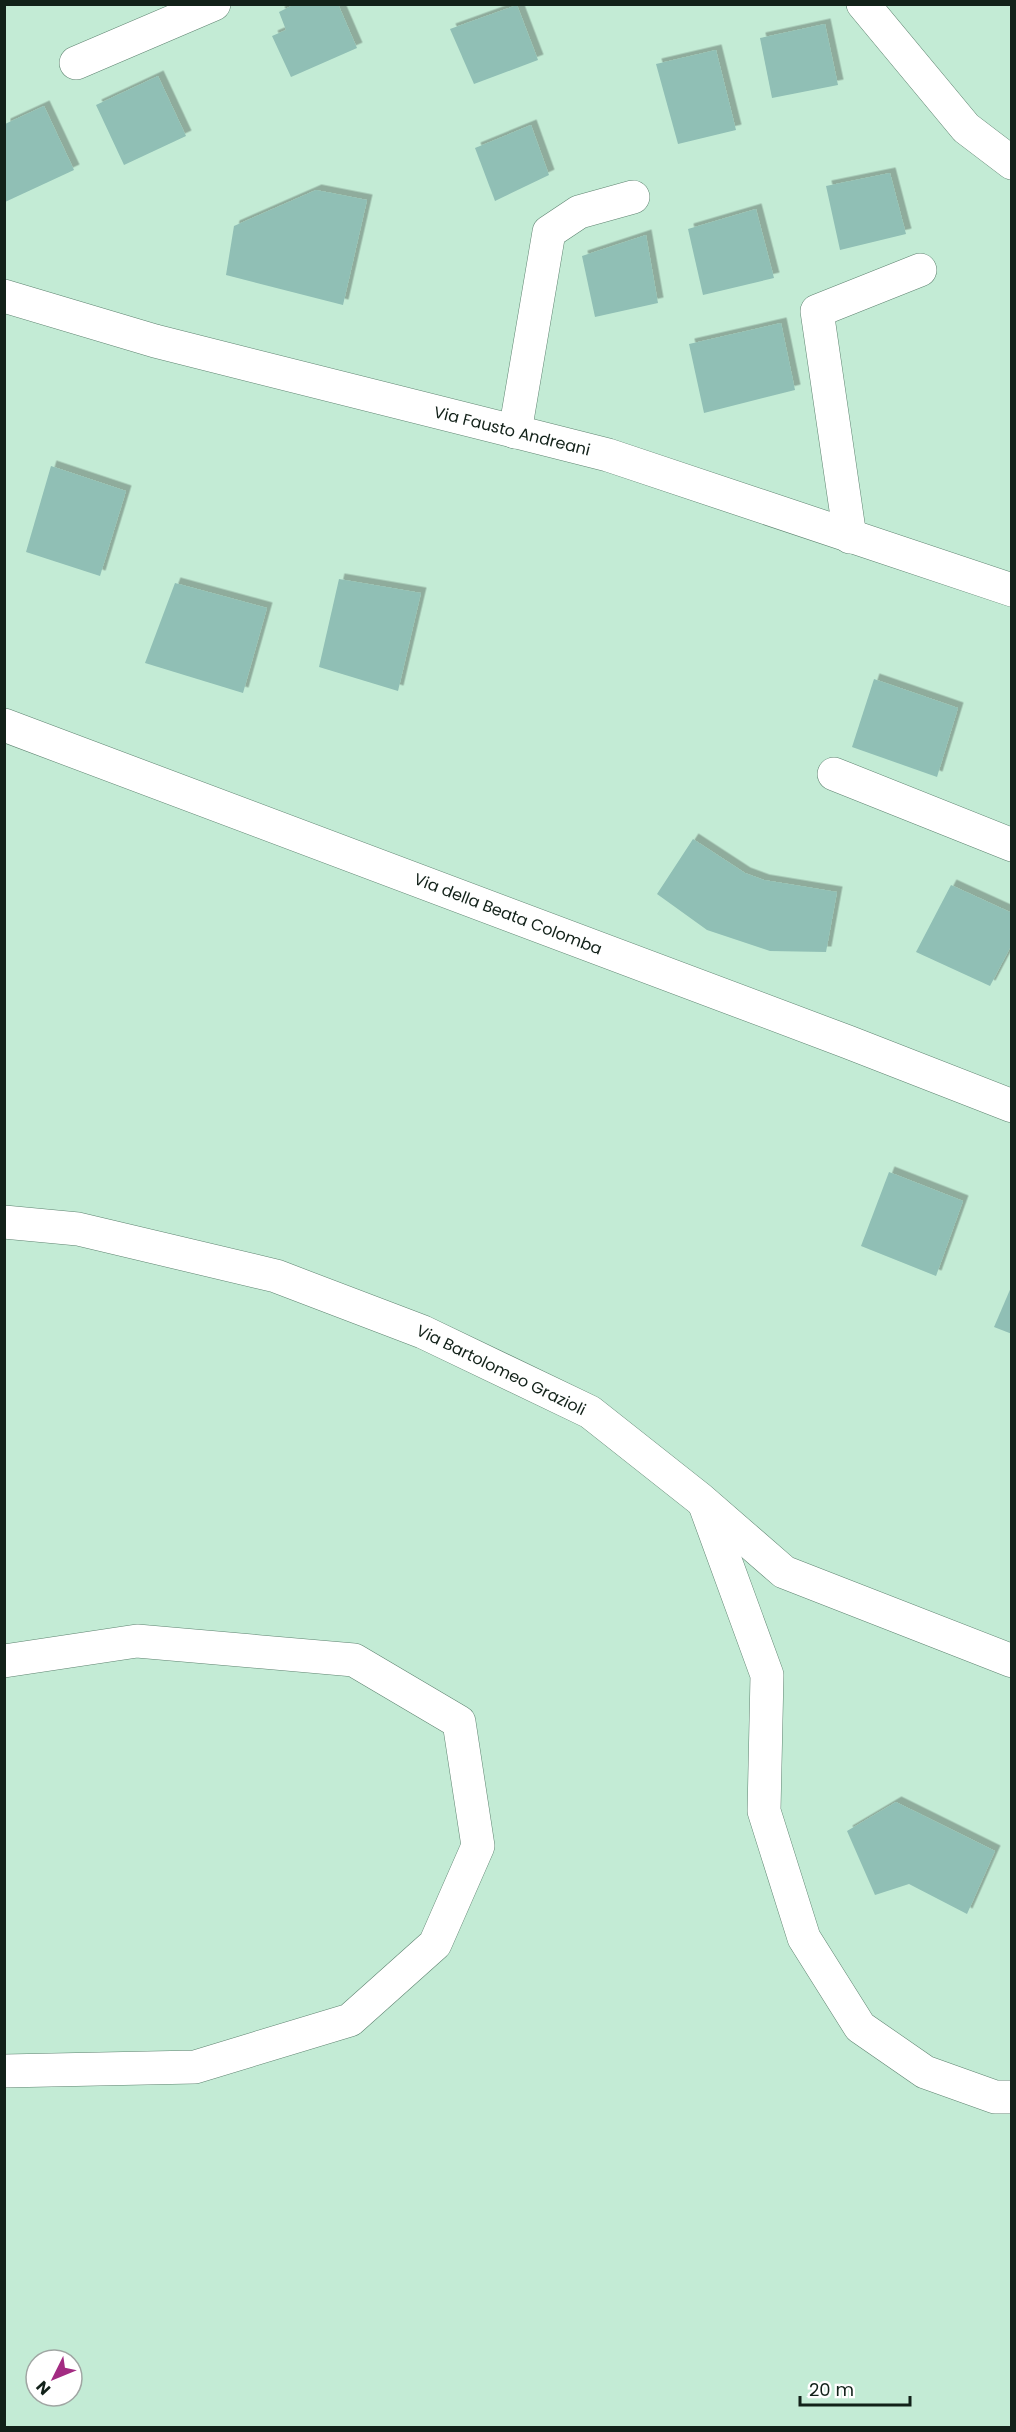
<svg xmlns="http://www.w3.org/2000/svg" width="1016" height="2432" viewBox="0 0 1016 2432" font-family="Poppins,sans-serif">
<defs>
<filter id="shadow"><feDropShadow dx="5.5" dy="-5.5" stdDeviation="0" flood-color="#0004"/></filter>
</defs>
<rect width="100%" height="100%" fill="#c3ebd5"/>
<g fill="#90bfb5" filter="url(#shadow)">
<polygon points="295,4 338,4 357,48 291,77 272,36 286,30 279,12"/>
<polygon points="517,5 538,60 474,84 450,29"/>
<polygon points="825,24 838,85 772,98 760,38"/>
<polygon points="716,50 736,130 678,144 656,64"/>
<polygon points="158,76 186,136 124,165 96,105"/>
<polygon points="44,106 74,170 5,202 5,124"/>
<polygon points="531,125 549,175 495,201 475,148"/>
<polygon points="890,173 906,234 840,250 826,186"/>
<polygon points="316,190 367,200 343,305 226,275 234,226"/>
<polygon points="756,209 774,278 703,295 688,229"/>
<polygon points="646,235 658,303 595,317 582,256"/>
<polygon points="781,323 795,390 704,413 689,344"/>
<polygon points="51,466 126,491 100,576 26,552"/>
<polygon points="339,579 421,593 398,691 319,667"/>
<polygon points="175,583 267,608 243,693 145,663"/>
<polygon points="874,679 958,708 937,777 852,747"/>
<polygon points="693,839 745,873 764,880 837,892 826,952 770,951 707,930 657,894"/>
<polygon points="951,885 1012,913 1012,944 990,986 916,952"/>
<polygon points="889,1172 963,1201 936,1276 861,1246"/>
<polygon points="1012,1285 1012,1334 994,1327"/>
<polygon points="896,1802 995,1851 967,1914 909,1884 875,1895 847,1831"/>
</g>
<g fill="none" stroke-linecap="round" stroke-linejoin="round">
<defs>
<g id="minor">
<polyline points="863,4 966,128 1012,163"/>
<polyline points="76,63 214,4"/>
<polyline points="4,296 155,341 608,455 1012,590"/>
<polyline points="515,432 549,232 579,212 633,197"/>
<polyline points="850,537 817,311 920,270"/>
<polyline points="4,725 848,1042 1012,1106"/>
<polyline points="834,774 1012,845"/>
<polyline points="4,1222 78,1229 276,1276 423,1332 590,1412 700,1499 784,1572 1012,1661"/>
<polyline points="705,1505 767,1675 764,1811 804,1938 860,2027 925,2072 995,2097 1012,2097"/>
<polyline points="4,1661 137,1641 354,1660 459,1722 478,1846 435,1944 350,2020 195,2067 4,2071"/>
</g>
</defs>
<use href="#minor" stroke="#5e8370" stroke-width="34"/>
<use href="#minor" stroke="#fff" stroke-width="33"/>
</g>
<g text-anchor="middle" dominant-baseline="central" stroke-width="4.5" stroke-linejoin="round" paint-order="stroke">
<g font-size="16" fill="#122119" stroke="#fff">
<text transform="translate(512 431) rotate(14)">Via Fausto Andreani</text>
<text transform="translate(508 914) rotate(21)">Via della Beata Colomba</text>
<text transform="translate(501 1370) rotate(26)">Via Bartolomeo Grazioli</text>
</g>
</g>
<rect width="1016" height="2432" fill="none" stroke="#122119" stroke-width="12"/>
<g transform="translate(54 2378) rotate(227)"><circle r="28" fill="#ffffff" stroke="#a0a6a3" stroke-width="1.5"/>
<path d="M0-4.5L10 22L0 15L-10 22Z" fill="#a32b82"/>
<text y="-9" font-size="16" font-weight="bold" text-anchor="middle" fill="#122119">N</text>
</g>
<path d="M800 2396v9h110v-9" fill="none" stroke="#122119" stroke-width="3"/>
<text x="809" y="2396" font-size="18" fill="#122119" stroke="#ffffff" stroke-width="4.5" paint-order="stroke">20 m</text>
</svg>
